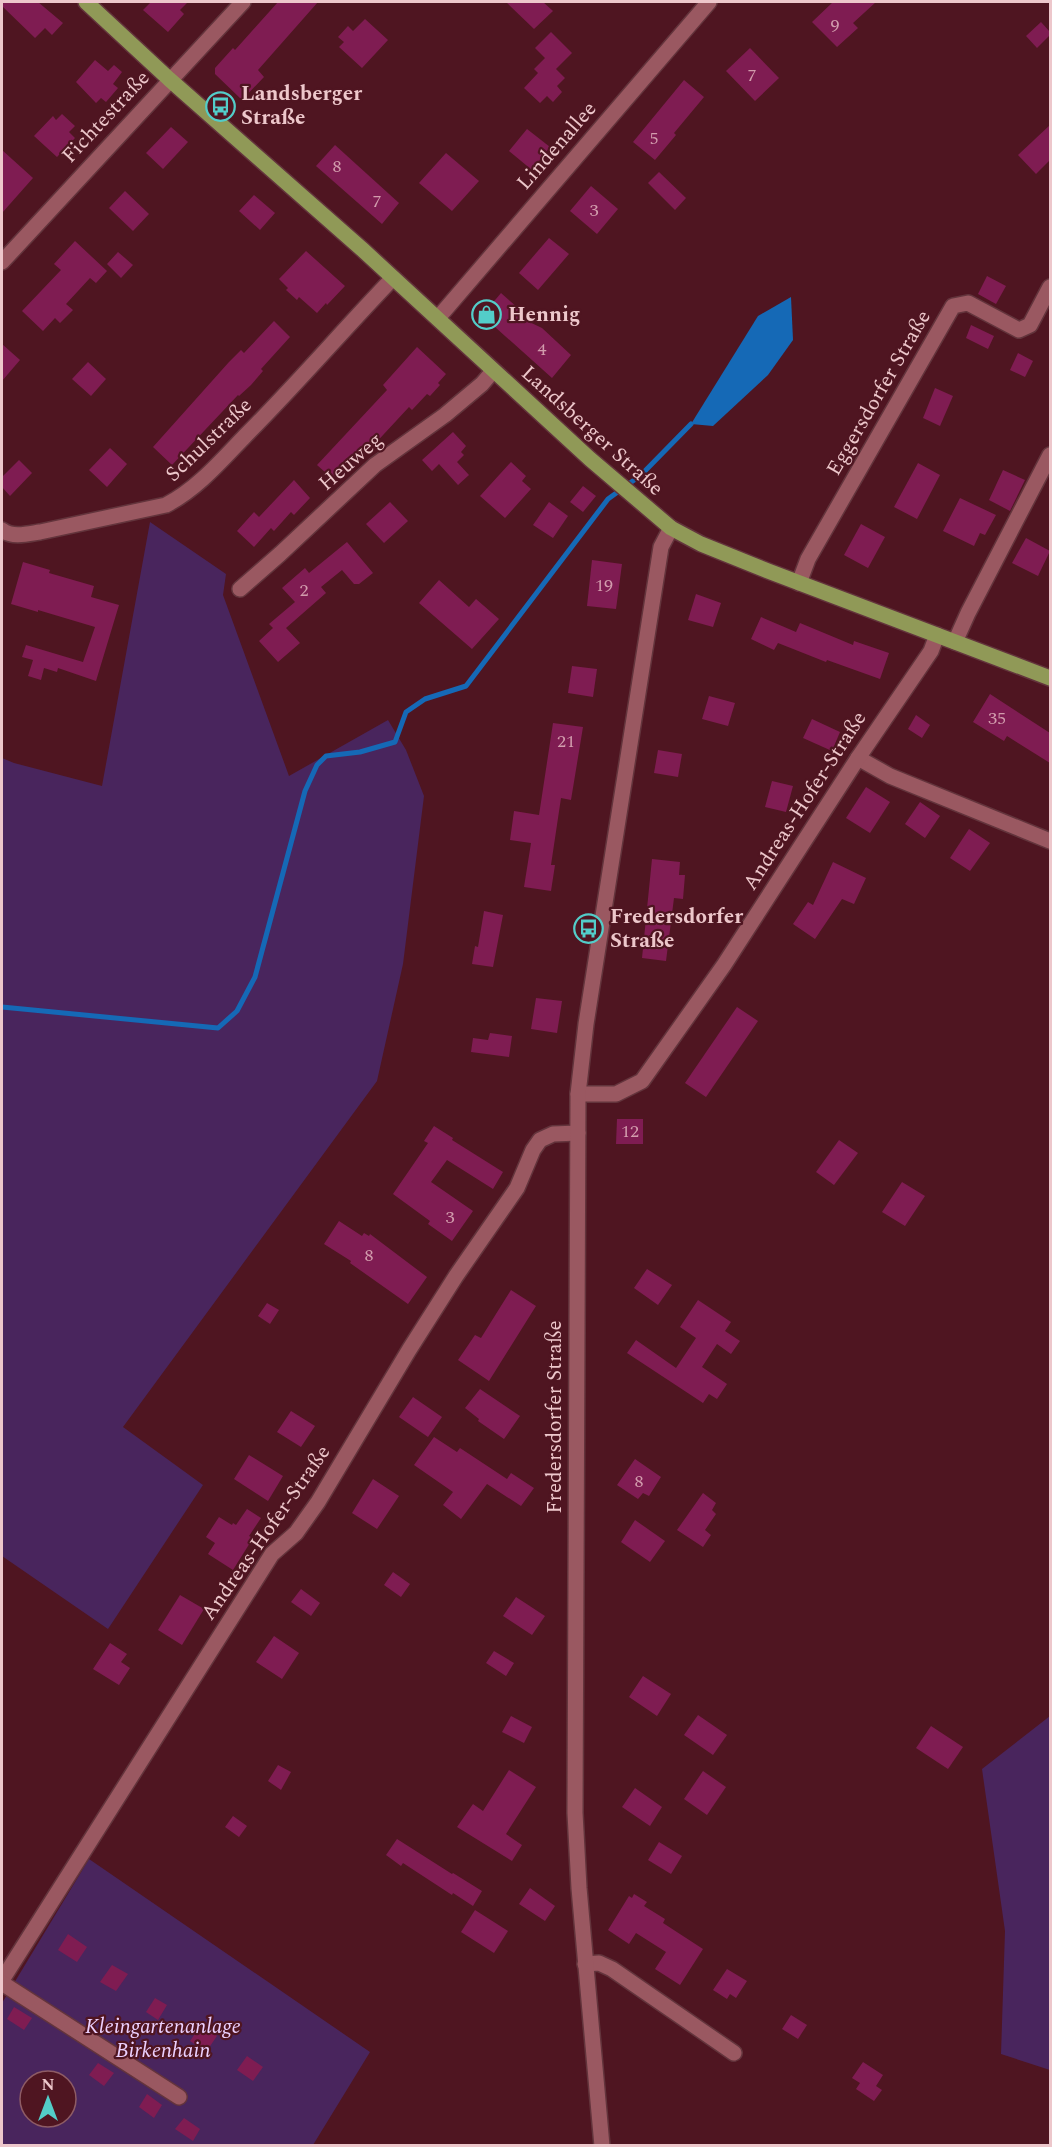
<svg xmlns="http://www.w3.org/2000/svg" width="1052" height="2147" viewBox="0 0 1052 2147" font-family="Spectral,serif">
<rect width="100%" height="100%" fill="#4f1521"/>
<g fill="#49255d" fill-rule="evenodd">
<polygon points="150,522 226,574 223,595 289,776 388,720 406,750 424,796 403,964 377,1081 123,1427 203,1485 108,1629 2,1556 2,758 14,763 102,786"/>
<polygon points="1050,1716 1050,2070 1001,2054 1005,1931 982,1769"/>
<path d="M89,1859L370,2052L313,2145H2V2003ZM30,2081H66V2117H30Z"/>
</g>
<polygon fill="#1569b6" points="791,297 793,340 768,375 713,426 691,424 758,316"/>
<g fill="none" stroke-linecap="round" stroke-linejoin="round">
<polyline stroke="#1569b6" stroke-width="5" points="2,1007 218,1028 237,1011 255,977 305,791 317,765 326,756 360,752 395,742 406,712 425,699 466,686 608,499 641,475 691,424"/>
</g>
<g fill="#7f1c52">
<polygon points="2,2 38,2 63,23 52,35 45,28 35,38 2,6"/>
<polygon points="151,2 188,2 180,10 184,14 168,32 143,10"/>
<polygon points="278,2 318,2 258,70 264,77 242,100 215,74 215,68 233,48 235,50"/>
<polygon points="506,2 543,2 553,11 534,29"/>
<polygon points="833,2 876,2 853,23 858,28 837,47 812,22"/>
<polygon points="365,19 388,40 362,68 339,47 344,42 338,37 348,26 353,31"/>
<polygon points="1041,22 1050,32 1050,35 1037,48 1026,36"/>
<polygon points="551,32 572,53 556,69 565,78 557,86 562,92 553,102 547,96 540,103 524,88 538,73 534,69 545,58 535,48"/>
<polygon points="750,48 779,78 755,101 726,71"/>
<polygon points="95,60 108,71 114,65 122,72 113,84 118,88 106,102 101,98 96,103 76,82"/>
<polygon points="684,80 704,97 674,133 676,135 655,160 633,142"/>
<polygon points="62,114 75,126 69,132 75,138 57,157 34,136 53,116 56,120"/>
<polygon points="1050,125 1050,160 1036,174 1018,155"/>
<polygon points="171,127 188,142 163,169 146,153"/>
<polygon points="527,129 550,147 532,170 509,151"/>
<polygon points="335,145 399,203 382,224 316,166"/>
<polygon points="2,150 33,178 2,213"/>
<polygon points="446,153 479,181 452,211 419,183"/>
<polygon points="659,172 686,198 675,210 648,183"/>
<polygon points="591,186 618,209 597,234 570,211"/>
<polygon points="125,191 149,214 133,231 109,208"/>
<polygon points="254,195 275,213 260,230 239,211"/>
<polygon points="549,238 569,254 538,290 519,273"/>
<polygon points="75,241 107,271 96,283 90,278 66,304 73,310 60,323 55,318 43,331 22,311 61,270 54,264"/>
<polygon points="306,251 345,286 327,305 326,303 317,313 299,297 297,300 286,290 288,288 279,279"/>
<polygon points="118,252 133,265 121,278 107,264"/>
<polygon points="987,276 1006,286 996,304 978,294"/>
<polygon points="501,293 526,315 523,319 542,328 571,355 552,378 485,318 485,312"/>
<polygon points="274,321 290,337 261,369 263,371 251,385 239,396 238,395 172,465 153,447 229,362 241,350 244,353"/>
<polygon points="971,325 994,336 988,349 966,338"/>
<polygon points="2,344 20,360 2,381"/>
<polygon points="417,347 446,374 438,383 440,385 430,396 427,394 412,410 409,407 371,448 367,445 334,480 317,465 387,390 383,385"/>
<polygon points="1018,353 1033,361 1025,377 1010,370"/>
<polygon points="88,362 106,379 91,396 72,379"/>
<polygon points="935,388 953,396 940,426 923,418"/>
<polygon points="453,432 466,446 461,452 464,455 457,462 469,475 458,485 439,464 432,471 422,460"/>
<polygon points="110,448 127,464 107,487 89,470"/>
<polygon points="19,460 32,473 10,496 2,487 2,477"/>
<polygon points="511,462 526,476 522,481 531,489 505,518 480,496"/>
<polygon points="918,463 940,475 917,519 894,507"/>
<polygon points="1003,470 1025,480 1010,511 989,500"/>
<polygon points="294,480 310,498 294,515 291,512 274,531 271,528 254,547 237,531 254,512 259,517"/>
<polygon points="583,486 596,496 583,512 570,502"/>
<polygon points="960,498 996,515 985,535 980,533 974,546 943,531"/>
<polygon points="390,502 408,521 384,543 366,524"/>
<polygon points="549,502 568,516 553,538 533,525"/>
<polygon points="861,524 885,537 868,568 844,555"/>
<polygon points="1026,538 1050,551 1038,576 1012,563"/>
<polygon points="347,542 373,573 359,584 354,584 342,570 321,587 326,593 286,628 300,643 278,662 259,641 273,628 269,624 295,602 282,588 305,568 309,573"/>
<polygon points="592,560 622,564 616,609 587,606"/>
<polygon points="23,562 50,570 49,573 94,586 91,597 119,605 96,681 58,668 57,672 44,668 41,680 28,676 33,660 22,657 26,645 83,662 95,627 38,610 38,612 11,604"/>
<polygon points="439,580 469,607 476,599 499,619 472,649 419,603"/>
<polygon points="696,594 721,603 713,627 688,620"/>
<polygon points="761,617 796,632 800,623 853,645 854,641 889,653 880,679 827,660 826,662 778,643 774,650 751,639"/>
<polygon points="572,666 597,669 593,697 568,693"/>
<polygon points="990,694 1050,733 1050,763 1007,736 1004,741 973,722"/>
<polygon points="709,696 735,703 728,726 702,719"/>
<polygon points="916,715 930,725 922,738 908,729"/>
<polygon points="812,719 840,732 832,751 803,738"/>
<polygon points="553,723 583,727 571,800 561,798 551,865 555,865 551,891 524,887 531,843 510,840 514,811 539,815"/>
<polygon points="658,750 682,754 678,777 654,773"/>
<polygon points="772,781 793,786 786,812 765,807"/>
<polygon points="866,787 890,802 870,833 846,818"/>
<polygon points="920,802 940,816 925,838 905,824"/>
<polygon points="969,829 990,843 970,871 950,858"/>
<polygon points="652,859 680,862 679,875 685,875 683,899 674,898 666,961 642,958"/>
<polygon points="833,862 866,878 854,904 842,899 815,939 793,924 808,902 813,905"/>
<polygon points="484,911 503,915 493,967 472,964 475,946 478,947"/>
<polygon points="536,998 562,1001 557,1033 531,1029"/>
<polygon points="737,1007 758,1021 706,1097 685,1083"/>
<polygon points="490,1033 512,1036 509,1057 471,1052 473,1038 488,1040"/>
<polygon points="617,1119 643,1119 643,1144 616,1144"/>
<polygon points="434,1126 453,1138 452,1140 503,1172 493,1189 447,1160 431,1182 473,1211 452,1241 428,1224 430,1221 393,1194 428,1143 424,1141"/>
<polygon points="839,1140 858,1153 834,1185 816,1172"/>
<polygon points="902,1182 925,1196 905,1226 882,1212"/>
<polygon points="339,1221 362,1236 364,1233 369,1236 370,1234 427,1277 408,1304 350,1263 351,1261 324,1244"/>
<polygon points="647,1269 672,1285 658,1305 634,1288"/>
<polygon points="511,1290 536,1306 489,1381 458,1360 475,1335 481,1338"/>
<polygon points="698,1300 731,1322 725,1331 740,1341 731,1354 717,1344 702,1367 727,1384 717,1399 709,1394 703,1403 627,1353 636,1340 676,1368 696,1338 680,1327"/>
<polygon points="267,1303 279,1310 270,1324 258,1316"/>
<polygon points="480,1389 520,1416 504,1439 478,1421 479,1419 465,1408"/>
<polygon points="413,1397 442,1417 428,1437 399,1417"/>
<polygon points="291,1411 315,1426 301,1447 277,1432"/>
<polygon points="434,1437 457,1452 460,1448 507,1479 511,1473 534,1488 521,1506 487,1484 461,1519 443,1505 453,1492 414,1465"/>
<polygon points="249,1455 283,1476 268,1501 234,1479"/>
<polygon points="635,1459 661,1477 649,1496 643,1493 638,1499 617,1485"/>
<polygon points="373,1479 399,1496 377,1529 352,1513"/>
<polygon points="703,1493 716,1503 712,1510 716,1514 705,1530 711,1535 703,1547 677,1530"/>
<polygon points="247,1509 261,1518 249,1536 253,1538 233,1570 208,1554 215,1543 206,1537 219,1517 232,1525 233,1523 236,1525"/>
<polygon points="635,1520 665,1541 650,1562 621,1542"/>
<polygon points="393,1572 410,1584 401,1597 384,1585"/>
<polygon points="301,1589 320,1603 311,1616 291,1602"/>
<polygon points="180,1595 204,1609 182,1645 158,1630"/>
<polygon points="516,1597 545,1616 532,1635 503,1616"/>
<polygon points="274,1636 299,1653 282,1679 256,1662"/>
<polygon points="110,1643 127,1654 121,1662 130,1668 119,1685 93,1669"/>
<polygon points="494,1651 514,1663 506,1676 486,1663"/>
<polygon points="643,1676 671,1694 657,1716 629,1697"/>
<polygon points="698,1715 727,1735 713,1755 684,1735"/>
<polygon points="511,1716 532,1727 524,1743 502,1732"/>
<polygon points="931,1726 963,1747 948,1769 916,1748"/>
<polygon points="278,1765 291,1772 281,1790 268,1781"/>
<polygon points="509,1770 536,1787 506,1834 522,1845 512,1861 457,1827 473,1804 483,1811"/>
<polygon points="703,1771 726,1787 707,1815 684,1799"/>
<polygon points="635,1788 662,1807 650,1826 622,1807"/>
<polygon points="233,1816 247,1826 239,1837 225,1827"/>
<polygon points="397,1839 452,1874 453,1873 482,1891 473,1906 453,1893 452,1895 403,1863 401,1866 386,1855"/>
<polygon points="659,1842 682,1856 671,1874 648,1860"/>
<polygon points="530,1888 555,1906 545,1921 519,1904"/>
<polygon points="634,1894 647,1902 644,1906 665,1919 663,1923 703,1949 680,1985 655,1969 666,1952 636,1933 629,1944 608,1930 629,1896 632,1898"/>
<polygon points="475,1910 508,1931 494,1953 461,1932"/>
<polygon points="68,1934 87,1947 77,1962 58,1950"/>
<polygon points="112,1965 128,1974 116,1991 100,1982"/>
<polygon points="727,1969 747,1981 736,1998 730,1994 727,1999 713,1990"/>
<polygon points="155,1998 167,2005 158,2020 146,2012"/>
<polygon points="14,2007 32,2018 24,2030 7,2019"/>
<polygon points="791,2015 807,2025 798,2039 782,2029"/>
<polygon points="201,2025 217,2036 206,2052 190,2041"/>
<polygon points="247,2056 263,2067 253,2081 237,2070"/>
<polygon points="863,2062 883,2075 876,2086 882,2090 874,2101 856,2089 860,2083 852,2078"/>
<polygon points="98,2063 114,2073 104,2086 89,2075"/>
<polygon points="147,2094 162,2105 154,2118 139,2107"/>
<polygon points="184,2118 200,2129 193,2141 175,2129"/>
</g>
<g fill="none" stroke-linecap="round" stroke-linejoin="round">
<defs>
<g id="minor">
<polyline points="2,262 243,2"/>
<polyline points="438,318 709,2"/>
<path d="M2,530C13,538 27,534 40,532L166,505C197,489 221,461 245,436C296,385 343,330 393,278"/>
<polyline points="799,583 808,559 953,306 968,303 1019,330 1030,325 1050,287"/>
<polyline points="240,589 280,554 375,465 445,415 482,384 493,371"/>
<polyline points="955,642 968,613 1050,455"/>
<polyline points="858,758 890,776 1050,841"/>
<polyline points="578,1094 616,1094 642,1081 724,965 858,758 931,651 937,635"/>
<polyline points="585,1964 599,1963 612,1969 734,2053"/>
<polyline points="2,1980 272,1554 296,1533 318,1502 409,1350 456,1276 517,1188 533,1150 540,1140 553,1134 578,1133"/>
<polyline points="2,1983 179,2097"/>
<polyline points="602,2146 579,1888 575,1813 578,1094 586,1024 661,547 671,528"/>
</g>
<polyline id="major" points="86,2 169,79 363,250 590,459 671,528 701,544 768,571 1050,678"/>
</defs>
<use href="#minor" stroke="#63343c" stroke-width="18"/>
<use href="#major" stroke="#63343c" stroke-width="18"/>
<use href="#minor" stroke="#9a5861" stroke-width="15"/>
<use href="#major" stroke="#909957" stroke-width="15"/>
</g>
<defs>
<symbol id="bus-ring" viewBox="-11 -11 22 22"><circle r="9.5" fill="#4f1521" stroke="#53cdc9" stroke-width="1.5"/><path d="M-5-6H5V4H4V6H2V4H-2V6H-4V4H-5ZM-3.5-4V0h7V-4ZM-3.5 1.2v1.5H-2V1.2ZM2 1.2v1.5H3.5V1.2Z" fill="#53cdc9"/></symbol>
<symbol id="shop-ring" viewBox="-11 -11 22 22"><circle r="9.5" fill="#4f1521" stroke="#53cdc9" stroke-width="1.5"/><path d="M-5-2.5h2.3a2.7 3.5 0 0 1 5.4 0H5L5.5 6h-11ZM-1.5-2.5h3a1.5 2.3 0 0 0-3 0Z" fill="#53cdc9"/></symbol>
</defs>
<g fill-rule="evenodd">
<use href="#bus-ring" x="204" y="90" width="33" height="33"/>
<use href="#shop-ring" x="470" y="298" width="33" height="33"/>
<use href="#bus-ring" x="572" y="912" width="33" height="33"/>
</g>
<g text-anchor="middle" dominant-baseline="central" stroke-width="4.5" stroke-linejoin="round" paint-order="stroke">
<g font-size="18" fill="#d29cad">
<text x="835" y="25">9</text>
<text x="752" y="75">7</text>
<text x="654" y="138">5</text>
<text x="337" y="166">8</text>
<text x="377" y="201">7</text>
<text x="594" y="210">3</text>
<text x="542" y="349">4</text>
<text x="604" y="585">19</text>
<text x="304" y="590">2</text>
<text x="997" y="718">35</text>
<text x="566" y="741">21</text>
<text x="630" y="1131">12</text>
<text x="450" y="1217">3</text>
<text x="369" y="1255">8</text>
<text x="639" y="1481">8</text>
</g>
<g font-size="21" font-weight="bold" fill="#edc7cb" stroke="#4f1521" text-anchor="start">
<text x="241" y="94">Landsberger<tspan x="241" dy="24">Straße</tspan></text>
<text x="508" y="315">Hennig</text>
<text x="610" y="917">Fredersdorfer<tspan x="610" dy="24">Straße</tspan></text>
</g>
<g font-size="21" fill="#edc7cb" stroke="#4f1521">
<text transform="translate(106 117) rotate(-47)">Fichtestraße</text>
<text transform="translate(557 146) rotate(-49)">Lindenallee</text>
<text transform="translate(879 393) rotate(-60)">Eggersdorfer Straße</text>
<text transform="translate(592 431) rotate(42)">Landsberger Straße</text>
<text transform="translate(209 440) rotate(-44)">Schulstraße</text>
<text transform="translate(351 462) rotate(-41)">Heuweg</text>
<text transform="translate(805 801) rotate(-57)">Andreas-Hofer-Straße</text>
<text transform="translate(555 1417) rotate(-90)">Fredersdorfer Straße</text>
<text transform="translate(266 1533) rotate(-55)">Andreas-Hofer-Straße</text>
</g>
<g font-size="21" font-style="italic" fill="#ecd1ff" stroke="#4f1521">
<text x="163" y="2027">Kleingartenanlage<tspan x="163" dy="24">Birkenhain</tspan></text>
</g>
</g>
<rect width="1052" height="2147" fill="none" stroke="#edc7cb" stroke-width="6"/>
<g transform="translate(48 2099)"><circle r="28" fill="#4f1521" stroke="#8e5c65" stroke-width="1.5"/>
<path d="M0-4.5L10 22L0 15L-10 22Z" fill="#53cdc9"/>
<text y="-9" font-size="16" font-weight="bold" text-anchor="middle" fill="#edc7cb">N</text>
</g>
</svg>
